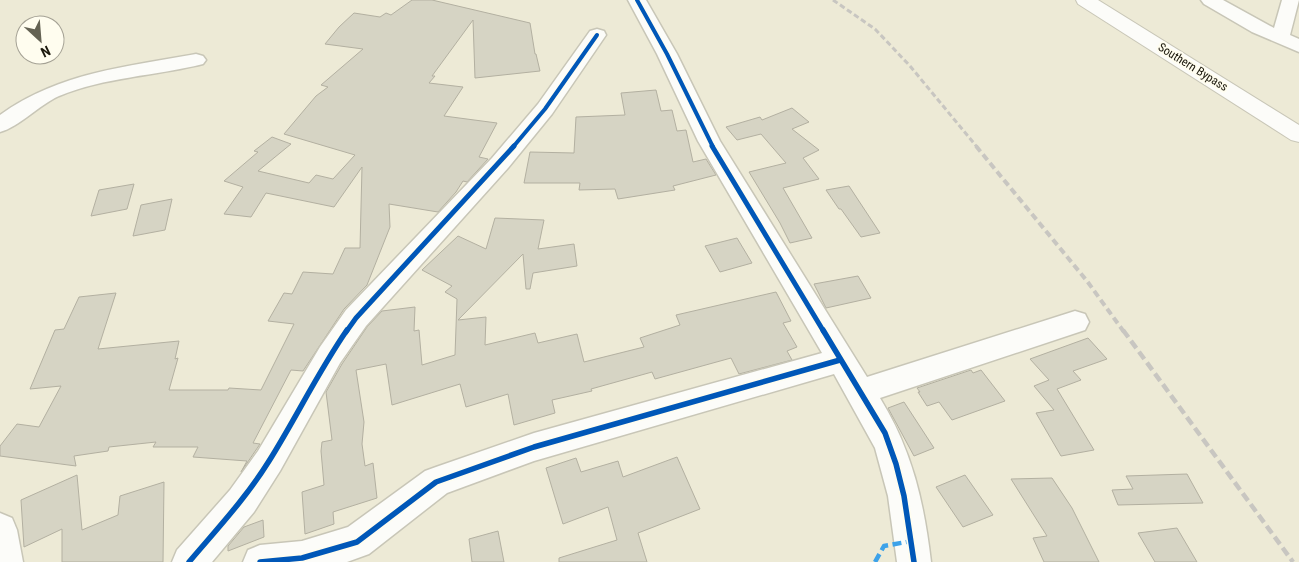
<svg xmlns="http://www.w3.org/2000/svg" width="1299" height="562" viewBox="0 0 1299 562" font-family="'Roboto Condensed',sans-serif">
<rect width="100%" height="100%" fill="#edead6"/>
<g fill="#d6d4c4" stroke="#b3b0a1">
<polygon points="412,0 432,0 530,23 535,54 536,54 540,71 475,78 473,20 432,76 435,76 429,83 463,87 444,116 497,123 479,157 488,159 467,182 463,181 456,192 438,212 389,204 390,227 367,285 344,309 303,371 291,370 253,443 260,444 241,472 247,461 193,457 198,447 153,447 156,442 109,447 108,451 74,456 76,466 0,456 0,446 17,424 39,427 61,386 30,389 55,330 64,329 79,297 116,293 98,349 179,341 175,359 178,358 169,390 228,390 229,388 261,390 294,324 268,321 284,293 292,294 303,272 333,274 345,248 360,248 362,167 334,207 266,193 251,217 224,214 243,187 224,181 258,152 254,151 272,137 291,144 258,171 309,183 316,175 333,179 355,155 284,134 316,96 328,87 321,85 363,49 325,44 339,27 354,13 380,17 386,13 391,15"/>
<polygon points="656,90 661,111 672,110 677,131 686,130 693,162 706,159 716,175 673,186 675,190 618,199 615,189 579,190 580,183 524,183 530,152 574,153 576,117 625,115 621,93"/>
<polygon points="792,108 809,122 792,129 819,150 803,158 819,179 783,188 812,238 790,243 780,223 749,172 786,163 761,134 737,140 726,127 760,117 762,120"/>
<polygon points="134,184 127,209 91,216 99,190"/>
<polygon points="849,186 880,233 861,237 841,209 839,209 826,190"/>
<polygon points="172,199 165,230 133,236 141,205"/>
<polygon points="495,218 544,220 538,249 574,244 577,266 533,273 530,289 526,289 523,254 458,320 486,317 485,345 535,333 538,343 577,334 584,362 644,347 640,338 680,325 676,315 776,292 791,321 783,323 797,347 787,351 792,360 739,374 731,358 655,379 652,372 591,389 592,391 552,400 555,413 514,425 508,394 466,407 460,384 392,405 386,364 356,370 364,422 362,444 365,466 373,463 377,498 333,512 334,524 305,534 302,492 324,485 321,451 322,442 332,440 326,392 342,364 367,327 382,311 415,307 414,331 419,330 422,365 455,355 457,299 445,292 452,286 422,270 458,236 486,249"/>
<polygon points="737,238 752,263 720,272 705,246"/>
<polygon points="858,276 871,298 826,308 814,284"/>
<polygon points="1088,338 1107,359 1073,371 1081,380 1057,389 1094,450 1061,456 1036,413 1054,410 1034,386 1049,380 1030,359"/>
<polygon points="971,370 973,373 981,370 1005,401 952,420 939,402 927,406 918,392 920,392 917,388"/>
<polygon points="904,402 934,448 914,456 888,408"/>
<polygon points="677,457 700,509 638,533 647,562 559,562 559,558 617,540 608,507 563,524 546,468 576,458 581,472 618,461 623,477"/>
<polygon points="1187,474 1203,503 1118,505 1112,490 1133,489 1126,476"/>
<polygon points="77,475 82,530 118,515 120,496 164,482 163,562 62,562 62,529 24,547 21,500"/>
<polygon points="965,475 993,515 963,527 936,487"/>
<polygon points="1052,478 1072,508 1099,562 1044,562 1033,538 1047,536 1011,479"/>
<polygon points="263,520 264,537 228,551 228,546 244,527"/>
<polygon points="1177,528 1197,562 1155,562 1138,533"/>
<polygon points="498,531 504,562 472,562 469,539"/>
</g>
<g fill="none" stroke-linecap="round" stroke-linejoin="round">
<defs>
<g id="minor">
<path d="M628,0H646L677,54L720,141L867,377L1075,311L1085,314L1089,322L1085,330L880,398C912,450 924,502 931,562H897L888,496L875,448L834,374L534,461L447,493L369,554L347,562H243L248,550L260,545L302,541L348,527L425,471L436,467L534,433L822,353L698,141L657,54Z"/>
<polygon points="1201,0 1223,0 1274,28 1282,0 1299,0 1290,35 1299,39 1299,52 1252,32 1204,4"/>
<polygon points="597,29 604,31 606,35 552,114 508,168 366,326 340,363 280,471 254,512 212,562 172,562 177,550 230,490 258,451 320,347 346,310 492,158 538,104 590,31"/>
<path d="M196,54L203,56L206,60L203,64C155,76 105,77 59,96C39,105 19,127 0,132V115C60,72 126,67 196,54Z"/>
<polygon points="0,513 12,518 17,530 23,562 0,562"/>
</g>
<polygon id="highway" points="1076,0 1098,0 1299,125 1299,142 1291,140 1078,4"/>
</defs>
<use href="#minor" stroke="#c8c6b7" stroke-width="3"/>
<use href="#highway" stroke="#c8c6b7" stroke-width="2"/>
<use href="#minor" fill="#fcfcf9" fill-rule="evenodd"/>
<use href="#highway" fill="#fcfcf9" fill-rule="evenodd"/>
<polyline stroke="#c8c6c1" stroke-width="3" stroke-dasharray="5.5 3" stroke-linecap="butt" points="833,0 875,29 910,66 977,147"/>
<polyline stroke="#c8c6c1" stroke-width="4" stroke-dasharray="7 4" stroke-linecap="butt" points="976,146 1087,281 1124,332"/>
<polyline stroke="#c8c6c1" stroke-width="4.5" stroke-dasharray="9 4.5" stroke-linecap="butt" points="1123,330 1293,562"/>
<polyline stroke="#3da2e9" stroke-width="4.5" stroke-dasharray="9 4.5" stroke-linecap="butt" points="875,562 884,546 912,541"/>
<defs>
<g id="cycleway-far2">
<polyline points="637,0 667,54 713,147"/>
<polyline points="513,147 545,109 597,35"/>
</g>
<g id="cycleway-far1">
<polyline points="712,146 824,332"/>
<polyline points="346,332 356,318 514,146"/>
</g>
<g id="cycleway">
<polyline points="823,330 885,433 896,464 904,496 914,562"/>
<path d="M189,562C217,529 246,498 269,461C296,418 318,372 347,330"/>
<polyline points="260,562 302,558 357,542 436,482 534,447 840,360"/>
</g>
</defs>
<use href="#cycleway-far2" stroke="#fffdef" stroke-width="6"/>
<use href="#cycleway-far1" stroke="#fffdef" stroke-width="8"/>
<use href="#cycleway" stroke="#fffdef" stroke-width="9"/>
<use href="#cycleway-far2" stroke="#0057b8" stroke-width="4"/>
<use href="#cycleway-far1" stroke="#0057b8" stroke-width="5"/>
<use href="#cycleway" stroke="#0057b8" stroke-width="5.5"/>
</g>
<g text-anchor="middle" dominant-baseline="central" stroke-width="4" stroke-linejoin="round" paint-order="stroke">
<g font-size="12" fill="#1b180c" stroke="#fffdef">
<text transform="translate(1193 67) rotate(32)">Southern Bypass</text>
</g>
</g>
<g transform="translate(40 40) rotate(154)"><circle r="24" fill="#fffdef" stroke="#a4a194"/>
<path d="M0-4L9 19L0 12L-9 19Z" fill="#646253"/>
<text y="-8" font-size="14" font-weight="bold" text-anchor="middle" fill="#1b180c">N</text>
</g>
</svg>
